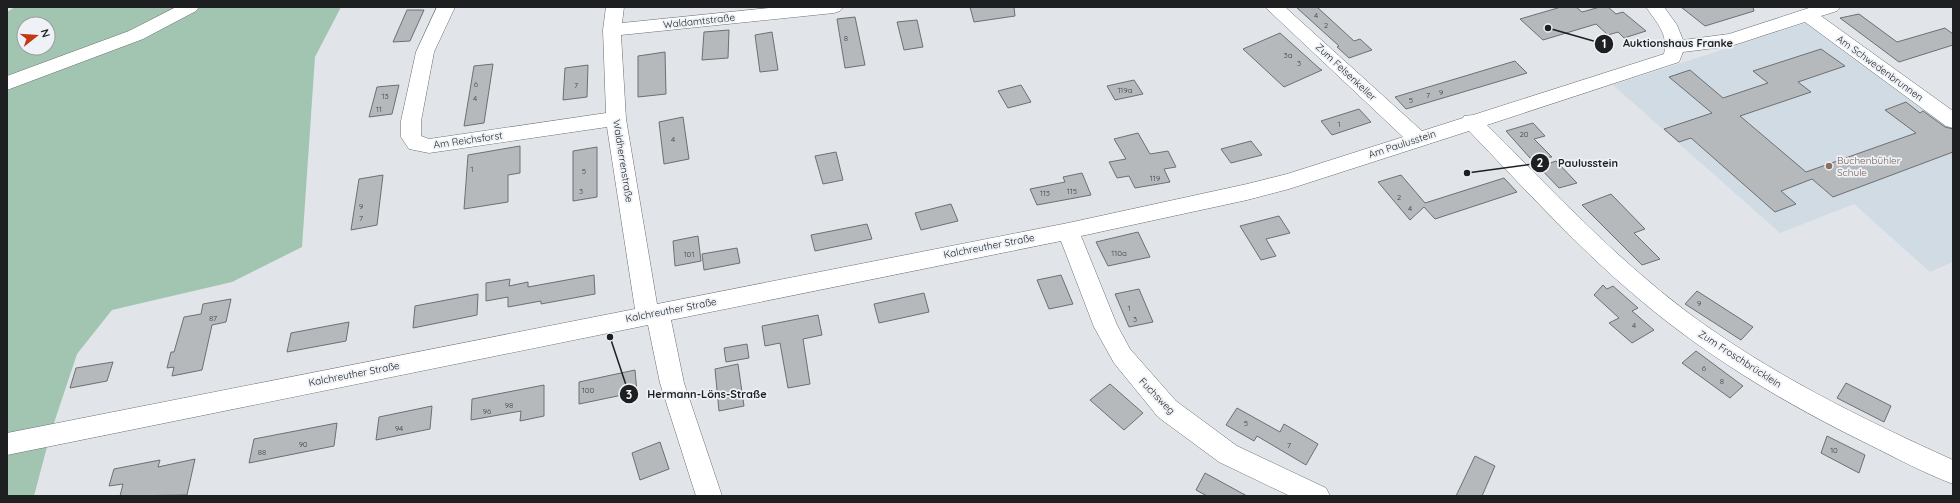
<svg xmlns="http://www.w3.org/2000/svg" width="1960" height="503" viewBox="0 0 1960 503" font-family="Quicksand,sans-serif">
<rect width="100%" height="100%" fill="#e1e5e9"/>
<polygon fill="#d0dbe4" points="1809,22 1953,128 1953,262 1930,272 1854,204 1780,233 1613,85"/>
<g fill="#a2c5b1" fill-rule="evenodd">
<path d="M15,7H177L98,46L7,78V12ZM24,24H48V48H24Z"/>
<polygon points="194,7 341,7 315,57 302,247 232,282 112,310 77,354 53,426 7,435 7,87"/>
<polygon points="48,443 34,496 7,496 7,452"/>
</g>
<g fill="#b5b9bc" stroke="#6d7073">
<polygon points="970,7 1014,7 1015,16 974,22"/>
<polygon points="1296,7 1317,7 1354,41 1360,39 1372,50 1349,58 1337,47 1339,46"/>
<polygon points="1561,7 1576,7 1582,12 1600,7 1608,7 1616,14 1623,12 1646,31 1624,38 1618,32 1608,35 1596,24 1543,40 1520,19"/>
<polygon points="1681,7 1753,7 1754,11 1705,26"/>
<polygon points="407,10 424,10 410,41 393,42"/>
<polygon points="1859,14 1897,42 1945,28 1953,34 1953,45 1899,62 1840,18"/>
<polygon points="855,17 865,65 845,68 837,19"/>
<polygon points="917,20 923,47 904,50 897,22"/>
<polygon points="729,30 728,58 702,60 704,32"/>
<polygon points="772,32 778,70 760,72 755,35"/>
<polygon points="1280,33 1320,69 1322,70 1284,87 1243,49"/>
<polygon points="1821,49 1845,66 1798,82 1811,92 1740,116 1806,172 1916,133 1885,110 1906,102 1920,113 1923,111 1945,127 1953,129 1953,152 1833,197 1812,179 1781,191 1796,204 1775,212 1691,138 1679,142 1664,129 1712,113 1669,77 1690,70 1723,98 1768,83 1753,71"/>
<polygon points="665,52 666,94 638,97 638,56"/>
<polygon points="1515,61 1527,73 1406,109 1395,97"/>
<polygon points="493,64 484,123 464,126 474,66"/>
<polygon points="588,65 587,97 563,100 565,68"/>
<polygon points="1134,80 1143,94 1115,100 1107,86"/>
<polygon points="399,85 392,114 369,117 377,87"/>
<polygon points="1021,85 1031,102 1008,108 998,91"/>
<polygon points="1359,109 1371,122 1332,135 1321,121"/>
<polygon points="683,117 689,159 664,164 659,122"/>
<polygon points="1533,123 1545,136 1534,139 1552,157 1530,158 1506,131"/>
<polygon points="1138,133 1150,154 1168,151 1176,167 1164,169 1170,182 1135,188 1129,176 1117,178 1109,162 1126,159 1114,139"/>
<polygon points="1251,141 1262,155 1231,163 1221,149"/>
<polygon points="520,146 520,173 508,175 508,202 464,209 468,155"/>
<polygon points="597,147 597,197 573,201 573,151"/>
<polygon points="836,152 843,180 823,184 815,156"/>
<polygon points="1556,161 1577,183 1559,188 1539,167"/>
<polygon points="1082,173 1091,195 1037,205 1030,189 1065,182 1063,177"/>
<polygon points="383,175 377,225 351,230 359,179"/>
<polygon points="1401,175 1425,203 1504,178 1517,192 1435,219 1424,207 1410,220 1378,182"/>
<polygon points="1611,194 1645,229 1634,233 1660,259 1642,265 1582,205"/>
<polygon points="951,204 958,221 921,230 915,213"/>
<polygon points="1279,216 1290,233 1266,239 1276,256 1261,260 1240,226"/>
<polygon points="867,224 872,239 815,251 811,235"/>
<polygon points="1138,232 1150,257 1108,266 1096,242"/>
<polygon points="698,236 701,261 675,266 673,241"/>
<polygon points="737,248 740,263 704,270 702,254"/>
<polygon points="594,275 595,294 541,304 541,301 508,307 508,297 486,301 486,283 510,279 509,286 528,282 528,287"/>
<polygon points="1061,275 1073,304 1049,309 1037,280"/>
<polygon points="1603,285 1607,289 1613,286 1638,308 1632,311 1654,330 1632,343 1609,323 1619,318 1594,295"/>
<polygon points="1139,289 1153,322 1129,327 1115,294"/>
<polygon points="1697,291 1753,327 1741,340 1685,304"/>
<polygon points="924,293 929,312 879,323 874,304"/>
<polygon points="478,294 477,315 413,328 415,306"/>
<polygon points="231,299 226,322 212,325 202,370 172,376 174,367 167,368 171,352 174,352 184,317 201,314 203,304"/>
<polygon points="818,315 822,335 803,339 810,384 788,388 780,343 765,346 762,326"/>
<polygon points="349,322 346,341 287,352 291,333"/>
<polygon points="747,344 749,358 726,362 724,348"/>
<polygon points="1696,351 1743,386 1730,398 1682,363"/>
<polygon points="113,362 107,381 70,388 76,368"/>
<polygon points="738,364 744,406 719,411 715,369"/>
<polygon points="635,370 637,392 579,404 579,382"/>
<polygon points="1846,383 1891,406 1884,422 1837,398"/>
<polygon points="1110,384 1143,413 1124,430 1090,400"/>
<polygon points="544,385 544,416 520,421 521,411 471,420 472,399"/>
<polygon points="432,406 430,429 376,440 379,417"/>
<polygon points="1237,408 1280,432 1284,424 1318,444 1306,465 1257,436 1254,441 1226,425"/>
<polygon points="337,423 334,446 249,463 254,439"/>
<polygon points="1827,436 1865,455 1859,473 1821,453"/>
<polygon points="660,442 669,469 640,480 632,453"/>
<polygon points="1475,456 1495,466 1482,496 1456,496"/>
<polygon points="195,459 187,495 120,496 123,484 109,486 114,469 160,460 158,467"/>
<polygon points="1205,473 1247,496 1207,496 1196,490"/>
</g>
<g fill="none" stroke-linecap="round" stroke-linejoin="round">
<defs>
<g id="minor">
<polygon points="176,7 199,7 196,11 143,39 7,90 7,76 129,31"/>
<path d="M437,7H455L434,52L421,121V136L429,139L606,113L603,30L606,7H624L622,23L778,7H843L840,11L834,13L621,35L626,119L657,304L1068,223L1247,184L1287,174L1403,137L1265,7H1285L1422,131L1463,118L1464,116L1473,115L1664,54C1669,34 1656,22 1646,7H1664L1677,25L1683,40L1729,34L1812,7H1840L1837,11L1821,16L1953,111V128L1946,126L1805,22L1731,46L1683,52L1679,62L1487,125C1551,189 1614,257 1687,312C1769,373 1860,418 1953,460V484C1924,473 1896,458 1868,444C1786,404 1709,358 1639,299C1578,248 1524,188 1469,131L1289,189L1247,200L1081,236L1117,325L1130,349L1176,401L1237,446L1326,488L1330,496H1290L1219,462L1158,417L1114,363L1094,327L1061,241L671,320L684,383L722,496H696L660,383L648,325L7,455V433L635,309L607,127L429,153L409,149L401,137V121L416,52Z"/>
</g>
</defs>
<use href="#minor" stroke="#6a6e71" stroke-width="1"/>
<use href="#minor" fill="#fff" fill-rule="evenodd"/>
</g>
<circle fill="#8d6e63" stroke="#eef2f6" stroke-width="1.5" cx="1829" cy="166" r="4"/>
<g text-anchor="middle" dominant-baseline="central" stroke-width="3.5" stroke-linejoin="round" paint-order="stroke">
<g font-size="8" fill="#434647">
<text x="1316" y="15">4</text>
<text x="1326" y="25">2</text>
<text x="846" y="38">8</text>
<text x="1288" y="55">3a</text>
<text x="1299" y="63">3</text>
<text x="476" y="84">6</text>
<text x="576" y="85">7</text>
<text x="1125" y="90">119a</text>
<text x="1441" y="92">9</text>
<text x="1428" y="95">7</text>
<text x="385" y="96">13</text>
<text x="475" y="98">4</text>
<text x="1411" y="100">5</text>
<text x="379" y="109">11</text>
<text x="1339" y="124">1</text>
<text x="1524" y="134">20</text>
<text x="673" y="139">4</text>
<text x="472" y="169">1</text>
<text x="584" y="171">5</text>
<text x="1155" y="178">119</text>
<text x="581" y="191">3</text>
<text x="1072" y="191">115</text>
<text x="1045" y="193">113</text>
<text x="1399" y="197">2</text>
<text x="361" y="206">9</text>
<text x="1410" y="208">4</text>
<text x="361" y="218">7</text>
<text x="1119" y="253">110a</text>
<text x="689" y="254">101</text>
<text x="1699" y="303">9</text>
<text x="1129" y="308">1</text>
<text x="213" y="318">87</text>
<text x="1135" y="319">3</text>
<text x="1634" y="325">4</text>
<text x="1704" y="368">6</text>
<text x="1722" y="381">8</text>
<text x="588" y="390">100</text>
<text x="509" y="405">98</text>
<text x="487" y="411">96</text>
<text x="1246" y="423">5</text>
<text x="399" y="428">94</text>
<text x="303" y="444">90</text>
<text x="1289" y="445">7</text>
<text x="1834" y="450">10</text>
<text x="262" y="452">88</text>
</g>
<g font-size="10" fill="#1d1f20" stroke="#eef2f6">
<text transform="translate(699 21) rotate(-6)">Waldamtstraße</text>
<text transform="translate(1880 68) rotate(36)">Am Schwedenbrunnen</text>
<text transform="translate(1346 72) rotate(43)">Zum Felsenkeller</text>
<text transform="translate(468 140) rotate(-8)">Am Reichsforst</text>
<text transform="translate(1402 144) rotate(-18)">Am Paulusstein</text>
<text transform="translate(623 161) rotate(81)">Waldherrenstraße</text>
<text transform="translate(989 246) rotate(-11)">Kalchreuther Straße</text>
<text transform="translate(671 310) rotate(-11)">Kalchreuther Straße</text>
<text transform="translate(1740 359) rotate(33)">Zum Froschbrücklein</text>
<text transform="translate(354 374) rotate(-11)">Kalchreuther Straße</text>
<text transform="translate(1157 396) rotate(46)">Fuchsweg</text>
</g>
<g font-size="10" fill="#785e54" stroke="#eef2f6" text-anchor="start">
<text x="1837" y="160">Buchenbühler<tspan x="1837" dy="12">Schule</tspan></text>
</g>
</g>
<path fill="none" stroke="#1d1f20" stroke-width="1.5" d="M1548 28L1604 44M1467 173L1540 163M610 337L629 394"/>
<g fill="#1d1f20" stroke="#eef2f6" stroke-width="1.5">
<circle cx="1548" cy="28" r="4"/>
<circle cx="1467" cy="173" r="4"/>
<circle cx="610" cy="337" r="4"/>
<circle cx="1604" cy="44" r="10"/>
<circle cx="1540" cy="163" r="10"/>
<circle cx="629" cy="394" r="10"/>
</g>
<g font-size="12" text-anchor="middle" font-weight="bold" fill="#fff">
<text x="1604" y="48">1</text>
<text x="1540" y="167">2</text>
<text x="629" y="399">3</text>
</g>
<g font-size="11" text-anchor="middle" font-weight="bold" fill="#1d1f20" stroke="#eef2f6" stroke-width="3.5" stroke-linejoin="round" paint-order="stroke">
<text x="1678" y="47">Auktionshaus Franke</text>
<text x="1588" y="167">Paulusstein</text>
<text x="707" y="398">Hermann-Löns-Straße</text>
</g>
<rect width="1960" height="503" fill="none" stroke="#1d1f20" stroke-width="16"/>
<g transform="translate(36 36) rotate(73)"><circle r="19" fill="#eef2f6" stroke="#9a9ea0"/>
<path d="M0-3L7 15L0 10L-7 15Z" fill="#c23914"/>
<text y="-6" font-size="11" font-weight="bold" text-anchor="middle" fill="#1d1f20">N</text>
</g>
</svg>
